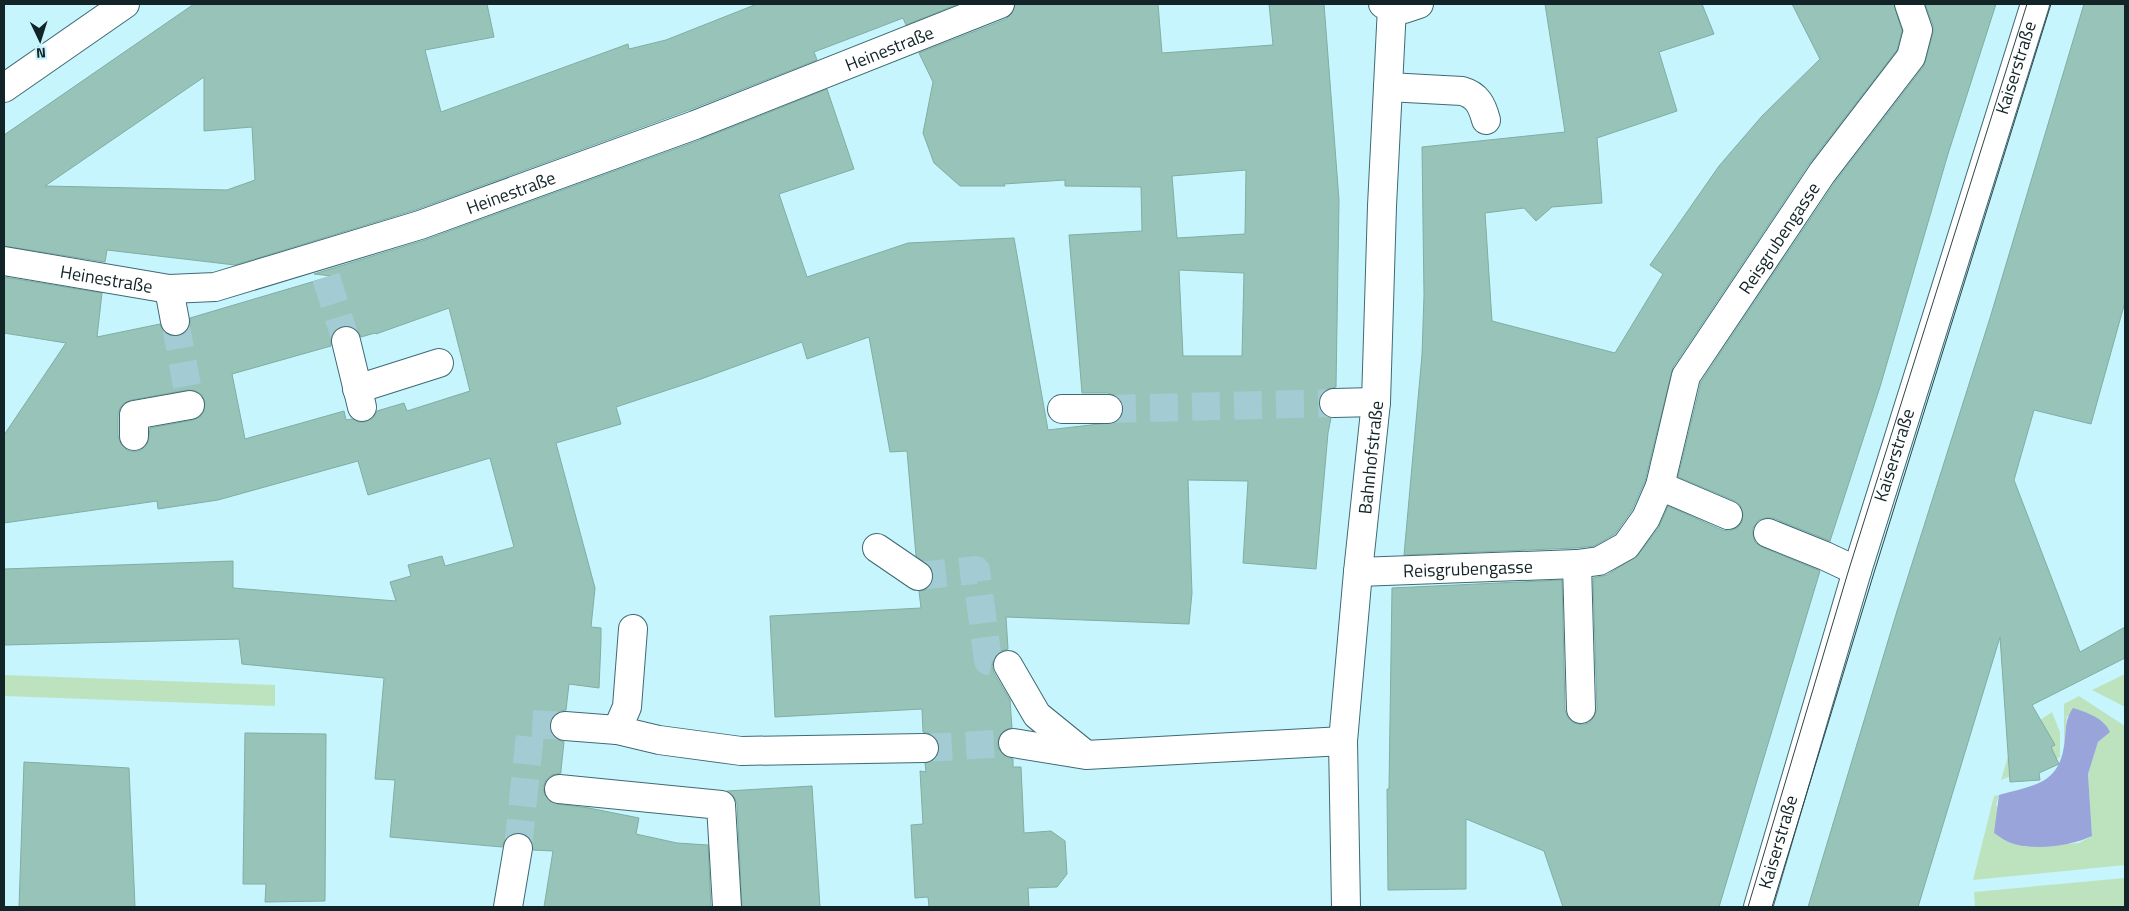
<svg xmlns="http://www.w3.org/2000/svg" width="2129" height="911" viewBox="0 0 2129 911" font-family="'Titillium Web',sans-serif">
<rect width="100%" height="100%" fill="#c6f5fe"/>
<g fill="#bde3be">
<polygon points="2125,674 2125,707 2092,690"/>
<polygon points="4,675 275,685 275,706 4,696"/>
<polygon points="2079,696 2125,726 2125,865 1973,880 1994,796 1999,795 1996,805 2025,847 2079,843 2092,836 2088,774 2098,742 2110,731 2067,716 2064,748 2064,704"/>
<polygon points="2052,712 2060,732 2060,757 2001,780 2013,739"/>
<polygon points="2125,878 2125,907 1975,907 1974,892"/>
</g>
<path fill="#99a4da" d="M2073,708C2086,712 2104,718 2110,732L2098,742L2088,774L2092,836C2072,846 2032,851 2011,843C2005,841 1999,836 1994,833L1999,795C2038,784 2061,784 2065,738C2066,726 2066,718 2073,708Z"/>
<g fill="#97c3b8" stroke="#81ada2" fill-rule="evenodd">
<path d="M194,4H487L494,37L425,50L441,112L628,44L629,49L666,40L757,4H958L906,25L903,18L864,33L814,52L817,60L689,110L415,210L235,265L107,250L105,262L4,246V135ZM204,77V131L252,127L255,180L227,190L45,186Z"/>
<path d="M1015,4H1158L1162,53L1273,45L1269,4H1324L1339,200L1336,387L1325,390L1321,395L1318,403L1321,412L1331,418L1328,433L1316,569L1243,563L1248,481L1188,480L1192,593L1189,624L1006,617L1008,649L1001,651L995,657L992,666L994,673L1010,700L1012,728L1007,729L1001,734L998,741V748L1004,755L1013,759V767H1021L1024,833L1051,831L1065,841L1067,874L1057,887L1028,888L1029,907H929L928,897L915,898L911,825L923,824L920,771L926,772L925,763L932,761L937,756L940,748L937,740L931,734L923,732L922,709L775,717L770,616L921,608L919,591L925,590L931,585L933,578L932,569L916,556L907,451L890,452L869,337L807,359L802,342L701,379L616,407L621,424L556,443L595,588L591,627L601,628V641L599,688L569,684L566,710L558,712L552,718L549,725L551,733L557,739L564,742L561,770V773L552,775L546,780L543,788L545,795L550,801L557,804L589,808L639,818L636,834L677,843L708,845L711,907H544L553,851L533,850L532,842L528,836L521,833H513L506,838L502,847L390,837L395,780L375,779L384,678L242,664L239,639L4,645V569L233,561V588L396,601L390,582L411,576L408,565L442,556L445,566L514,547L490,458L368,495L358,461L218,500L158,509L157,501L4,523V435L66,343L4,333V277L102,293L97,337L160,324L164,332L169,336H178L186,332L190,327V318L332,276L314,274L425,240L700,140L827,89L854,169L779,194L807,277L908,243L1014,238L1048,430L1116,422L1122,416L1124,409L1122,402L1116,396L1108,393H1082L1069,235L1142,231L1141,187L1065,186V180L1004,184L1005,186H960L934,163L923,133L933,82L919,53L1006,19L1012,13ZM1246,170L1245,234L1177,238L1172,176ZM1179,270L1244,273L1242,356H1183ZM449,308L470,391L407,411L404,403L387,408L377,411L373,418L365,422H358L352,419L346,420L344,411L245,439L232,374L331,346V336L336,329L342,326H351L358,331L361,337L375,333L376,334ZM188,390L196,391L202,395L205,402L204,411L200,417L193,420L150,428L148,443L141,450L134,452L127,450L121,444L118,436V415L120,408L124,403L131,400Z"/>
<polygon points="1545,4 1702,4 1714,34 1659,52 1677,111 1597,138 1602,203 1552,207 1536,221 1524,208 1485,213 1492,321 1615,353 1663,274 1650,265 1719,166 1762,116 1820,59 1792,4 1894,4 1902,31 1897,50 1809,164 1673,367 1645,481 1632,510 1615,534 1594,546 1576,548 1404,555 1422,355 1424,295 1422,147 1565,132"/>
<polygon points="1925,4 1996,4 1948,154 1880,387 1830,541 1773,518 1766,518 1759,520 1753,528 1753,535 1755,542 1762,547 1820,571 1719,907 1563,907 1544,851 1466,819 1466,889 1388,890 1387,789 1389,789 1392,588 1562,580 1565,710 1568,718 1574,723 1582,725 1589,723 1594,717 1597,709 1593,578 1607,575 1638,555 1659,527 1668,506 1722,530 1729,531 1737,528 1742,522 1743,513 1740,505 1735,501 1678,477 1701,382 1835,182 1924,66 1933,33 1933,25"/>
<polygon points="2084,4 2125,4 2125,302 2091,424 2034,410 2014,480 2080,652 2125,627 2125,658 2032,705 2055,745 2051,747 2059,764 2039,773 2040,780 2010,782 2000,637 1918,907 1808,907 1897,611 1990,318"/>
<polygon points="245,733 326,734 325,901 265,902 266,884 243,884"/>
<polygon points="24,762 129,768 135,907 19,907"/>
<polygon points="812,786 820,907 742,907 737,804 734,797 727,791"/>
</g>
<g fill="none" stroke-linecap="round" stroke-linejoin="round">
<g stroke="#a2cbd3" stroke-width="28" stroke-dasharray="28 14" stroke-linecap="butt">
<polyline points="326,277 346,341"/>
<polyline points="175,321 187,386"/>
<polyline points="1108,409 1334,403"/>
<polyline points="918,576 976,570 988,661 1008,665"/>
<polyline points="924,748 1013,743"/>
<polyline points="518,848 531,724 565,726"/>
</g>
<defs>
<g id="minor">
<polyline points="1383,4 1404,9 1419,4"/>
<path d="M1388,87L1462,91C1477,95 1482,105 1486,120"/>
<polyline points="4,88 125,4"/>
<path id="s1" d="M4,261L169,289L215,287L420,225L695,125L1000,4"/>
<polyline points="169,289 175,321"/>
<polyline points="346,341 362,407"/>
<polyline points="357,389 439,363"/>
<polyline points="1334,403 1376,402"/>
<polyline points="1062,409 1108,409"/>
<polyline points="134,436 134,415 190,405"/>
<polyline points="1660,486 1728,515"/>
<polyline points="1768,533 1825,556 1857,571"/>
<polyline points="877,548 918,576"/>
<polyline points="1577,564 1581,709"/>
<path id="s2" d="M1358,572L1577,564L1599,561L1626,546L1646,518L1660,486L1686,376L1822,173L1911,57L1918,30L1909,4"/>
<polyline points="633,629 627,707 617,730 659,740 741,751 924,748"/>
<polyline points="1008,665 1037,715 1085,754"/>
<polyline points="565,726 617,730"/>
<polyline points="1013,743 1086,755 1343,741"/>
<polyline points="559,789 721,805 727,907"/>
<polyline points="508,907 518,848"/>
<path id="s3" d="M1346,907L1343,741L1358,572L1376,402L1382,206L1392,7"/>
<path id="s4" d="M1758,907L1857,571L2035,4"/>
</g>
</defs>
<use href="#minor" stroke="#3f6a72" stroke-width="30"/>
<use href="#minor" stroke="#fff" stroke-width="28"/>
<g stroke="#2e4549" stroke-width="1">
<polyline points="1748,907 1849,569 2027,4"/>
<polyline points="1772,907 1873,576 2051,4"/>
</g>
</g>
<g text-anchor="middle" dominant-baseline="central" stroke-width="5" stroke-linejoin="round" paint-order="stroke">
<g font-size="18" fill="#122427" stroke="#c6f5fe">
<text stroke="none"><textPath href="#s1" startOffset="929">Heinestraße</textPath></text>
<text stroke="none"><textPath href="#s4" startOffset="878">Kaiserstraße</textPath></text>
<text stroke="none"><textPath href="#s1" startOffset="524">Heinestraße</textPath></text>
<text stroke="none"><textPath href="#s2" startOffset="621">Reisgrubengasse</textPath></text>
<text stroke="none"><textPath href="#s1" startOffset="104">Heinestraße</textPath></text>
<text stroke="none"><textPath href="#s4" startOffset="472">Kaiserstraße</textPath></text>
<text stroke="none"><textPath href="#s3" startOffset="451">Bahnhofstraße</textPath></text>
<text stroke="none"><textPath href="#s2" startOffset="110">Reisgrubengasse</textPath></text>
<text stroke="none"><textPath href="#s4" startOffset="68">Kaiserstraße</textPath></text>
</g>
</g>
<rect width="2129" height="911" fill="none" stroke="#122427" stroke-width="10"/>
<g transform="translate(40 40) rotate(176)" stroke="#c6f5fe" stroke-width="4" paint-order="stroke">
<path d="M0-4L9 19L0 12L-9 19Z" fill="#122427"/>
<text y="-8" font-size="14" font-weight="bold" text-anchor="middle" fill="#122427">N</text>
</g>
</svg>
